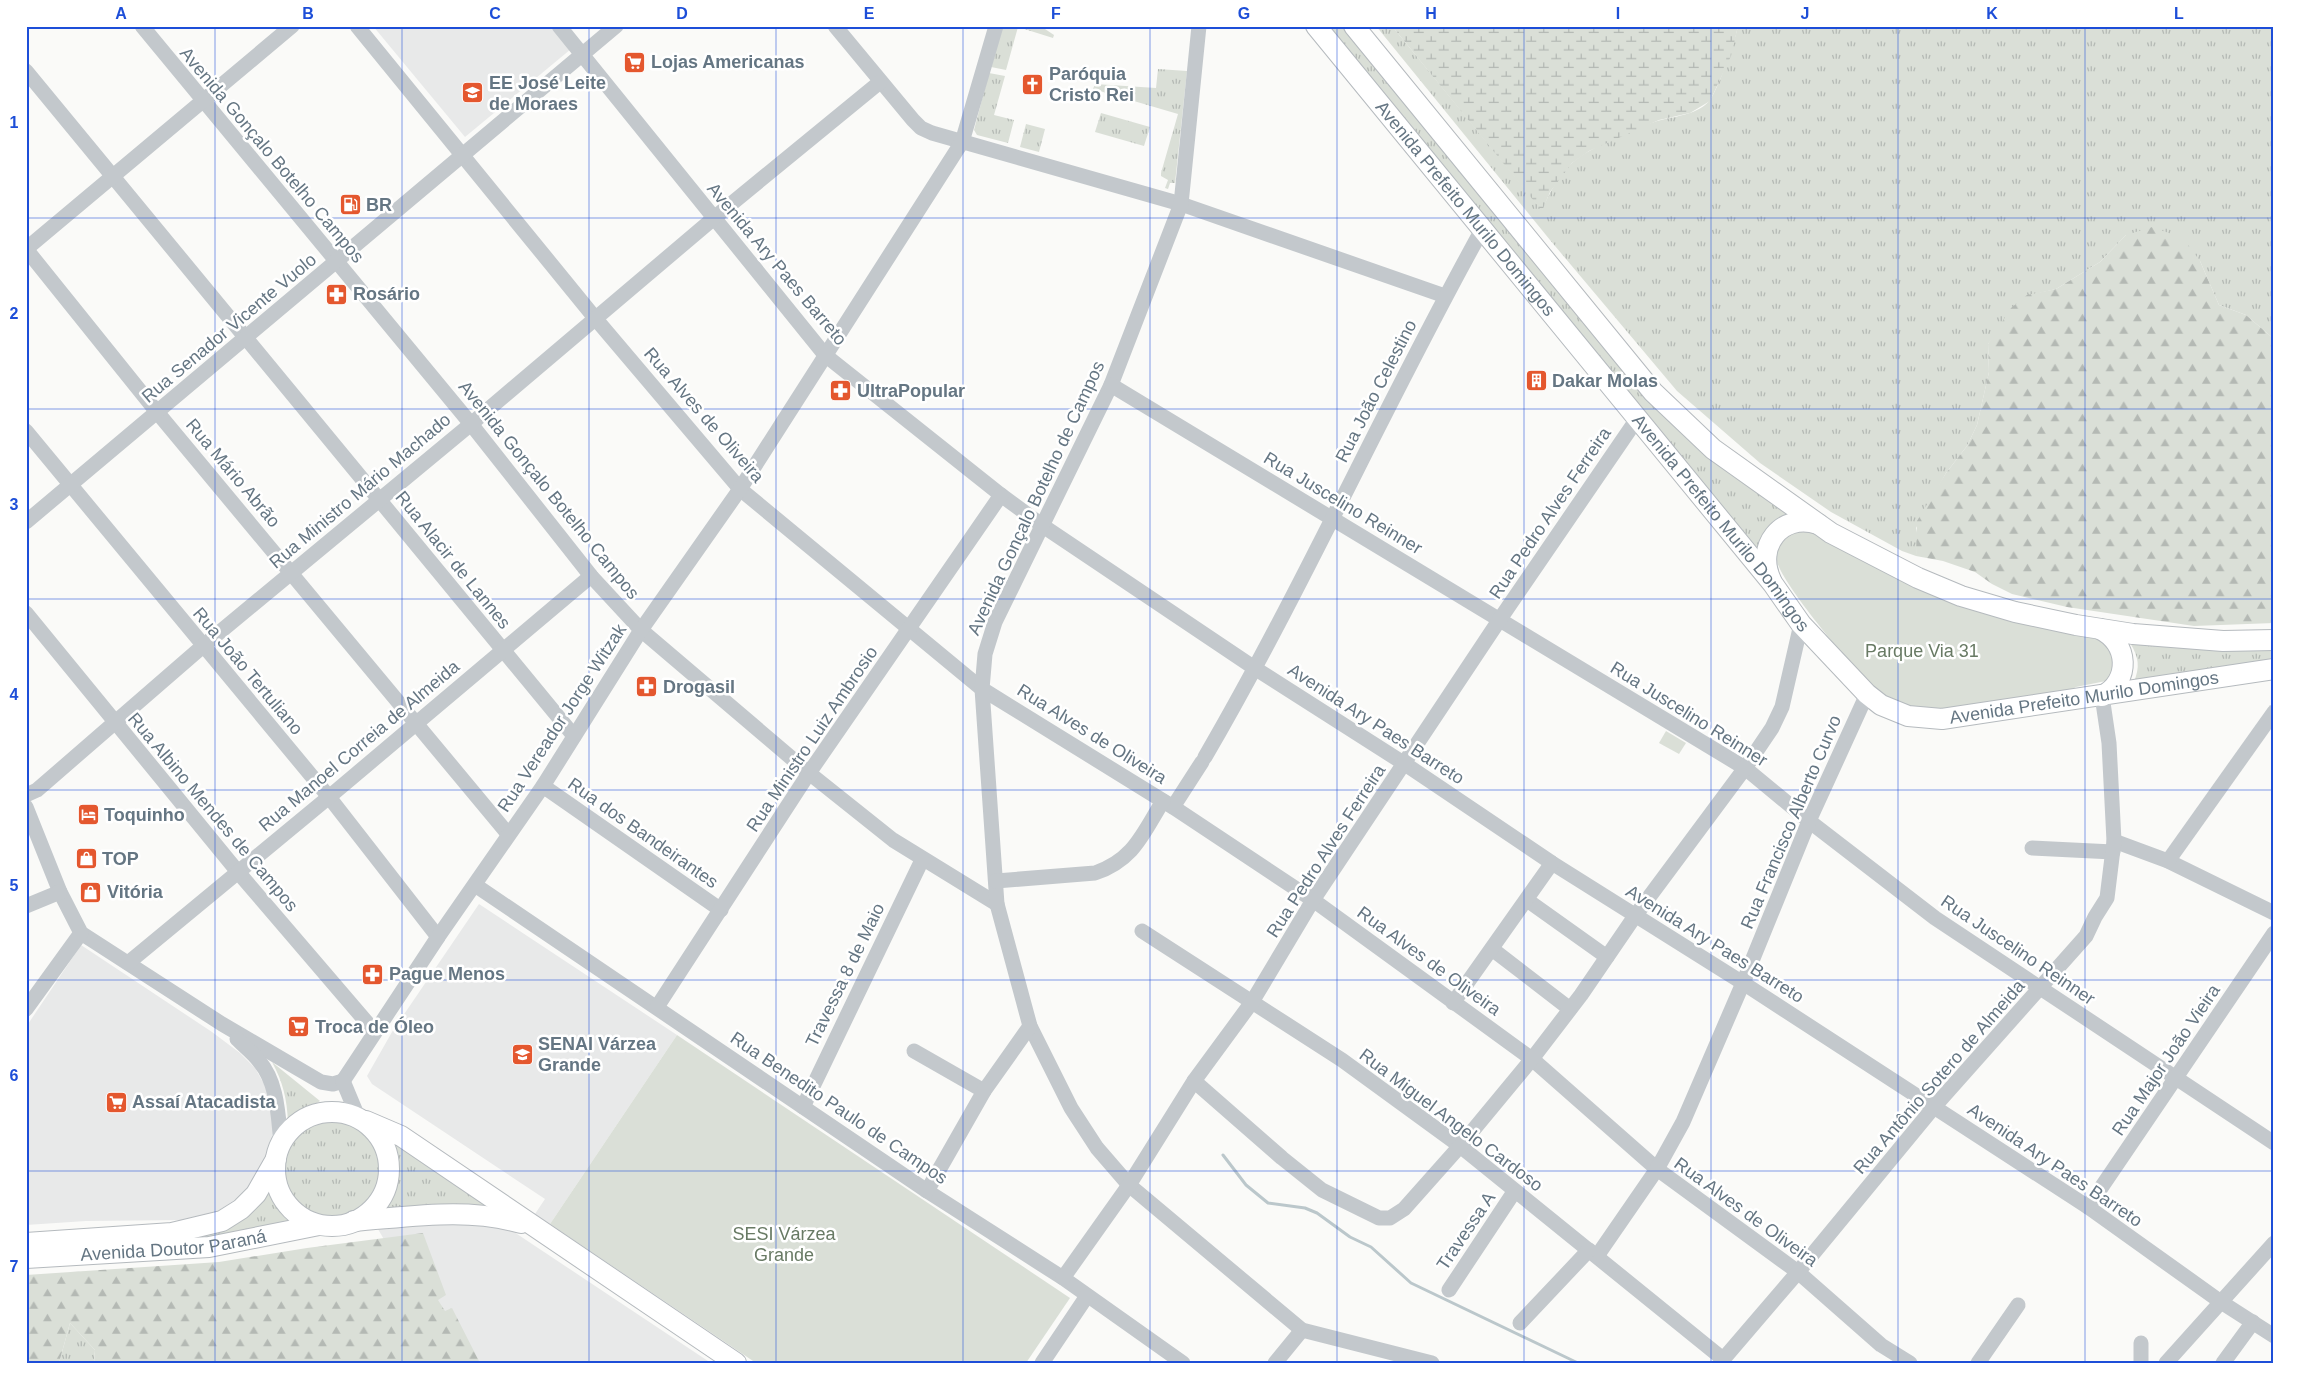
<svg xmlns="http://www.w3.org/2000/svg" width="2300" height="1389" viewBox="0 0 2300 1389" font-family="Arial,sans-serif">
<defs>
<pattern id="grass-tufts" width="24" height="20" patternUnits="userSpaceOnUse" patternTransform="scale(1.25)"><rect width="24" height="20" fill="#dadfd7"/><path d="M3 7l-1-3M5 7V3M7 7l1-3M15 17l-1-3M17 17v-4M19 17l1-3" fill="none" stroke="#b4b9b4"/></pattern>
<pattern id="forest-firs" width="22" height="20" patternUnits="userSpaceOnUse" patternTransform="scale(1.25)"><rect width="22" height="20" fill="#dadfd7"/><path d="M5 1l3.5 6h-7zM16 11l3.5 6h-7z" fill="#b4b9b4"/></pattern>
<pattern id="wetland-marsh" width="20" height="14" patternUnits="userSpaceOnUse" patternTransform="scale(1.25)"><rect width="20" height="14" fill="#dadfd7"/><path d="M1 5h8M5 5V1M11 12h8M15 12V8" fill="none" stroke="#b4b9b4"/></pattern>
</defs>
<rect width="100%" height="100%" fill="#fafaf8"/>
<g fill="#e8e9e9">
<polygon points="373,26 553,26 571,49 465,137"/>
<polygon points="479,904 677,1035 550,1224 535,1214 545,1199 372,1084 367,1076 392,1032"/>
<polygon points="81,945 212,1032 240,1053 255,1068 264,1084 270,1099 274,1130 266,1160 246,1192 218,1211 199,1218 186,1220 86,1221 26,1225 26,1027"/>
<polygon points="499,1222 711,1363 456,1363 375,1224"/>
</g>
<g fill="url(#grass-tufts)">
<polygon points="1003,26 1042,27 1054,35 1053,38 1018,27 1006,70 991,67"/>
<polygon points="1325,26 1346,26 1609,349 1794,517 1758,554"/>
<path d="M1376,26H1392L1542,210C1549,193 1559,175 1572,163C1590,147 1638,126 1661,120C1677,116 1699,114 1710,100C1718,89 1735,41 1738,26H2274V339L2246,315L2219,305L2200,261L2126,235L2100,262L2056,289L2027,296L1988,344L1989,372L1977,425L1967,446L1946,473L1916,528L1918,537L1916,556L1902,551L1831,512L1760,463L1677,391L1550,240Z"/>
<polygon points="1158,69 1187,71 1175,183 1170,183 1168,189 1165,188 1168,180 1161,176 1161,173 1178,114 1093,89 1095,84 1156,88"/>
<polygon points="989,73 1005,76 994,115 1014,120 1008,143 977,135 974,130"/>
<polygon points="1101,113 1150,127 1144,146 1095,132"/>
<polygon points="1026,124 1045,129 1039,152 1020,147"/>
<path d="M2130,643L2206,650L2274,649V662L2134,682C2140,667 2139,657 2130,643Z"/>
<path d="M272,1062L320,1101L288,1122C287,1099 283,1082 272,1062Z"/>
<circle cx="334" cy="1168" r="49"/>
<path d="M390,1139L509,1212L375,1215C398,1190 400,1170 390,1139Z"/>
<path d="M273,1177C277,1197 285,1212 302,1224L226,1236L174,1241Z"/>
<polygon points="70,1323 95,1350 94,1363 59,1363"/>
</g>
<g fill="url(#forest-firs)">
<polygon points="2152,227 2183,238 2200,261 2219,305 2246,315 2274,339 2274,623 2194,626 2067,607 2012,594 1992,584 1975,572 1943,561 1916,556 1917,521 1946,473 1967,446 1977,425 1989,372 1988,344 2011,308 2027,295 2056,289 2100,262 2126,235"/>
<polygon points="423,1233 446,1295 438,1300 445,1311 452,1308 480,1363 94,1363 95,1350 70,1323 59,1363 26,1363 26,1275 219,1262 307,1248"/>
</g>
<polygon fill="url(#wetland-marsh)" points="1392,26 1738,26 1731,56 1710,101 1690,113 1659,120 1589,151 1572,163 1550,192 1542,211"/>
<g fill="#dadfd7">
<path d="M1803,531L1812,533L1854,556L2100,638L2115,649L2111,680L2076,687L2065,693C2030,698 1933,720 1904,707C1894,703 1880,694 1872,687C1853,668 1781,583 1777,561C1774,543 1788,533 1803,531Z"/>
<polygon points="1666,731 1686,743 1679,754 1659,743"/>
<polygon points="677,1035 1070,1298 1026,1363 756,1363 550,1224"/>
</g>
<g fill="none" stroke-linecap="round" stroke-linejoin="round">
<polyline stroke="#bbc7cb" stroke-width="3" points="1223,1155 1246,1185 1268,1203 1305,1208 1317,1213 1350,1237 1371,1247 1411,1283 1578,1363"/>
<defs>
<g id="major">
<path id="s1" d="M1316,26L1773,584L1801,624L1867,694L1881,705L1908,716L1942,719L2274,669"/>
<polyline points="1354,26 1653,392 1713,449 1831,533 1918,578 1961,596 2015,612 2076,625 2133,634 2223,641 2274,640"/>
<path d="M1771,580C1755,547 1781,512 1818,524"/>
<path d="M2100,629C2129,643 2131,681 2102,696"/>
<circle cx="332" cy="1169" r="57"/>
<polyline points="366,1121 401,1136 736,1363"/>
<path d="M354,1221C409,1217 467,1207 521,1223"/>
<polyline points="26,1243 172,1233 222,1221 241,1209 256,1194 276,1159"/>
<path id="s2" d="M26,1258L209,1247L319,1225"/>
</g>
</defs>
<use href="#major" stroke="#b5babe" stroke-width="22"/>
<g stroke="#c3c8cc" stroke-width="15">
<polyline points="142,26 471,424 591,576 641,630 809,773 893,840 997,904"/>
<polyline points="357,26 595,318 740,489 982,689 1173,807 1313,900 1532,1059 1657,1169 1798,1272 1881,1345 1910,1363"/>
<polyline points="559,26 825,355 1001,495 1043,526 1256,669 1405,764 1552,863 1743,983 2088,1207 2221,1302 2274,1336"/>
<polyline points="835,26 913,120 921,128 932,133 1181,204 1445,296"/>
<polyline points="1199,26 1181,204 1111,385 995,622 985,654 982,689 997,904 1030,1026 1071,1108 1097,1148 1129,1185 1302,1330 1432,1363"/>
<polyline points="26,71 574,736"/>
<polyline points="26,249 157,412 508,834"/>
<polyline points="26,249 292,26"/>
<polyline points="1111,385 1745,768 1809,821 1935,918 2274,1143"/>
<polyline points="26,431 329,797 438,937"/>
<polyline points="26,522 616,26"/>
<polyline points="26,613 238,872 375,1032"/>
<path d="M1205,757C1305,585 1386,402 1483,228"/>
<polyline points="543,786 721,910"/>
<polyline points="26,795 37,790 203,646 471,424 714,218 880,82"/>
<polyline points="26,807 60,892 81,933 222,1024 321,1082 333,1084 343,1081"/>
<polyline points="1173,807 1202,762"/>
<polyline points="2114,841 2168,861 2274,913"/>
<polyline points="2032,848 2113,852"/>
<polyline points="2168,861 2274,712"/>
<path d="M996,881L1095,873C1134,860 1143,833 1163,801"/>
<polyline points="475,885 927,1191 1063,1278 1183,1363"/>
<polyline points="1527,900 1607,957"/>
<polyline points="26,906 60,892"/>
<polyline points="1142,931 1342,1060 1460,1146 1723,1359"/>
<polyline points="1492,949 1570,1009"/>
<polyline points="128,963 329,797 591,576"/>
<polyline points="1453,1003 1552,863"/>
<polyline points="657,1007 809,773 1001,495"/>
<polyline points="26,1009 81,933"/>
<path d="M237,1039C244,1046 253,1053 259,1061C278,1083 278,1116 281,1143"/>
<polyline points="914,1051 984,1091"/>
<polyline points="343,1081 438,937 543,786 641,630 740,489 962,142 996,26"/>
<polyline points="343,1081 358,1117"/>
<polyline points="1194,1081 1282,1158 1322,1190 1379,1218 1390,1218 1404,1209 1460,1146 1532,1059 1581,995 1635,916 1745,768 1772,728 1782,707 1801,624"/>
<polyline points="803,1107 922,860"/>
<polyline points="927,1191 984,1091 1030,1026"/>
<polyline points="2088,1207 2274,933"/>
<polyline points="1597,1256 1657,1169 1683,1122 1743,983 1809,821 1867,694"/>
<polyline points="1063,1278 1129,1185 1194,1081 1252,1002 1313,900 1500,619 1637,419"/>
<polyline points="1449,1290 1514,1192"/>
<polyline points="1520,1323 1589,1250"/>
<polyline points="2141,1343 2141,1363"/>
<polyline points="1042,1363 1087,1296"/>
<polyline points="1275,1363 1302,1330"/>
<polyline points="1720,1363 1798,1272 1934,1107 2086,936 2095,917 2107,898 2114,841 2109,743 2102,696"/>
<polyline points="1978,1363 2018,1305"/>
<polyline points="2166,1363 2274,1243"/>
<polyline points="2223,1363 2253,1322"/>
</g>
<use href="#major" stroke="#fff" stroke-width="20"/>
</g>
<path fill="none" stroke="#1d4ed8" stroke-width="1" stroke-opacity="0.55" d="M215,26V1363M402,26V1363M589,26V1363M776,26V1363M963,26V1363M1150,26V1363M1337,26V1363M1524,26V1363M1711,26V1363M1898,26V1363M2085,26V1363M26,218H2274M26,409H2274M26,599H2274M26,790H2274M26,980H2274M26,1171H2274"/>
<defs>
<symbol id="supermarket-square" viewBox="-11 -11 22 22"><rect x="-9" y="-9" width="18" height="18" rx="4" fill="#e4572e" stroke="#fff"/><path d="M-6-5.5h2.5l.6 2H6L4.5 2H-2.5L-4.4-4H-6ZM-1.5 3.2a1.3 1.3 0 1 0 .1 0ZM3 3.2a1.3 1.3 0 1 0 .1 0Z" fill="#fff"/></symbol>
<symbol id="church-square" viewBox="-11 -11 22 22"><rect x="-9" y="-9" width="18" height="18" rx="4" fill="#e4572e" stroke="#fff"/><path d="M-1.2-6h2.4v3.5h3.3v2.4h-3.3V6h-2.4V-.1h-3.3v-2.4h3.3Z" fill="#fff"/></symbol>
<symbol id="school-square" viewBox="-11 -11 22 22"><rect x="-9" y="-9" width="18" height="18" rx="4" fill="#e4572e" stroke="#fff"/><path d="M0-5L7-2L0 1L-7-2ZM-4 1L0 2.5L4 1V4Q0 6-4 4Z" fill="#fff"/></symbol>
<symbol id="fuel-square" viewBox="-11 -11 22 22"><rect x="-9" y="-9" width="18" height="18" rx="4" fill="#e4572e" stroke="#fff"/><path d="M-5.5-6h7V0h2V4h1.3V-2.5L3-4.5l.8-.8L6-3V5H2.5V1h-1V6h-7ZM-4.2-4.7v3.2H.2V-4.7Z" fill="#fff"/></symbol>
<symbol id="pharmacy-square" viewBox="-11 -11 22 22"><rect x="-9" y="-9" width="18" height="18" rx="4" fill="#e4572e" stroke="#fff"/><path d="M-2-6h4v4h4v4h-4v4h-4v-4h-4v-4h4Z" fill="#fff"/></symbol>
<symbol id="building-square" viewBox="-11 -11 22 22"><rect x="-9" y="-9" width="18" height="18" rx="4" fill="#e4572e" stroke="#fff"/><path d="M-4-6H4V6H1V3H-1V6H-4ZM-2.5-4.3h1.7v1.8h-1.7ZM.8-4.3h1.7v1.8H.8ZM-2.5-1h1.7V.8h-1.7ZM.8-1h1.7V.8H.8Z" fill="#fff"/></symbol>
<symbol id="hotel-square" viewBox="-11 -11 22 22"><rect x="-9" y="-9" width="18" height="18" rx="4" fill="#e4572e" stroke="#fff"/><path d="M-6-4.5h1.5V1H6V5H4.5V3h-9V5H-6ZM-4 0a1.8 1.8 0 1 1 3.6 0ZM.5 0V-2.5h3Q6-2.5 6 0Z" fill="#fff"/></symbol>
<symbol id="shop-square" viewBox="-11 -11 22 22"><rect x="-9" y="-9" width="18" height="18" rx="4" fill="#e4572e" stroke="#fff"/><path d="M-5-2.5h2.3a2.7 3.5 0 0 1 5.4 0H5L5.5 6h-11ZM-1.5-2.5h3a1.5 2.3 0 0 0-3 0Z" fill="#fff"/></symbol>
<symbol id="university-square" viewBox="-11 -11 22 22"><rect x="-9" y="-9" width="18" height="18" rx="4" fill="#e4572e" stroke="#fff"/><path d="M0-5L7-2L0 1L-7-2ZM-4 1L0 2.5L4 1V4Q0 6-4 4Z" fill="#fff"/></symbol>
</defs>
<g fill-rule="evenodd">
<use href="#supermarket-square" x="622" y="50" width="25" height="25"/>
<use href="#church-square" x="1020" y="72" width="25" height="25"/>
<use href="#school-square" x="460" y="80" width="25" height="25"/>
<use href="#fuel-square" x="338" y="192" width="25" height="25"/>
<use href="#pharmacy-square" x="324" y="282" width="25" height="25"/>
<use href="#building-square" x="1524" y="368" width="25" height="25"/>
<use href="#pharmacy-square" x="828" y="378" width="25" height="25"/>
<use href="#pharmacy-square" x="634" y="674" width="25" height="25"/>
<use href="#hotel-square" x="76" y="802" width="25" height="25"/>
<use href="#shop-square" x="74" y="846" width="25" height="25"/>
<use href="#shop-square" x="78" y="880" width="25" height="25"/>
<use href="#pharmacy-square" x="360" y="962" width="25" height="25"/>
<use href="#supermarket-square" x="286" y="1014" width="25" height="25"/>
<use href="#university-square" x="510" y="1042" width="25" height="25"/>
<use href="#supermarket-square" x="104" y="1090" width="25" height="25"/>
</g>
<g text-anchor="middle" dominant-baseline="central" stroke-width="5" stroke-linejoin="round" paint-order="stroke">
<g font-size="18" font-weight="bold" fill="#657683" stroke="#fff" text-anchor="start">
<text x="651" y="62">Lojas Americanas</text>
<text x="1049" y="74">Paróquia<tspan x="1049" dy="21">Cristo Rei</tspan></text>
<text x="489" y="83">EE José Leite<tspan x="489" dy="21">de Moraes</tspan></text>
<text x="366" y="205">BR</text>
<text x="353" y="294">Rosário</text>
<text x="1552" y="381">Dakar Molas</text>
<text x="857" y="391">UltraPopular</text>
<text x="663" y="687">Drogasil</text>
<text x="104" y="815">Toquinho</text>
<text x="102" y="859">TOP</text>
<text x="107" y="892">Vitória</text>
<text x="389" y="974">Pague Menos</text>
<text x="315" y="1027">Troca de Óleo</text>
<text x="538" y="1044">SENAI Várzea<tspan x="538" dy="21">Grande</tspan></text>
<text x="132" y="1102">Assaí Atacadista</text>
</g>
<g font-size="18" fill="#657683" stroke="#fff">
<text transform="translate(272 155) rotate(50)">Avenida Gonçalo Botelho Campos</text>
<text stroke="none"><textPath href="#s1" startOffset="236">Avenida Prefeito Murilo Domingos</textPath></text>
<text transform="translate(777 264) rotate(50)">Avenida Ary Paes Barreto</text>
<text transform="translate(229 328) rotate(-40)">Rua Senador Vicente Vuolo</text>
<text transform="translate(1376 391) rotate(-63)">Rua João Celestino</text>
<text transform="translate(704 415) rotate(49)">Rua Alves de Oliveira</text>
<text transform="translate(233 473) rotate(50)">Rua Mário Abrão</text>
<text transform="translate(549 490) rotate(51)">Avenida Gonçalo Botelho Campos</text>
<text transform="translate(360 491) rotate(-40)">Rua Ministro Mário Machado</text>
<text transform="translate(1036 498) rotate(-65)">Avenida Gonçalo Botelho de Campos</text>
<text transform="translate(1343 503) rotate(31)">Rua Juscelino Reinner</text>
<text transform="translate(1550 513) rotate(-56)">Rua Pedro Alves Ferreira</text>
<text stroke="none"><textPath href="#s1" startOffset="641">Avenida Prefeito Murilo Domingos</textPath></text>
<text transform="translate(453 560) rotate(51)">Rua Alacir de Lannes</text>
<text transform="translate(248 671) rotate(50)">Rua João Tertuliano</text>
<text stroke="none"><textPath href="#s1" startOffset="1091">Avenida Prefeito Murilo Domingos</textPath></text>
<text transform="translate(1689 714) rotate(32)">Rua Juscelino Reinner</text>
<text transform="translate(562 718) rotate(-57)">Rua Vereador Jorge Witzak</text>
<text transform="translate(1376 724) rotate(33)">Avenida Ary Paes Barreto</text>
<text transform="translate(1092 734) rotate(32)">Rua Alves de Oliveira</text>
<text transform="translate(812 739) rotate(-56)">Rua Ministro Luiz Ambrosio</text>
<text transform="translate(359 746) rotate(-40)">Rua Manoel Correia de Almeida</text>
<text transform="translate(213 812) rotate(50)">Rua Albino Mendes de Campos</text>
<text transform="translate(1791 822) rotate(-67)">Rua Francisco Alberto Curvo</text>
<text transform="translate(643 833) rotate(35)">Rua dos Bandeirantes</text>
<text transform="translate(1326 851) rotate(-57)">Rua Pedro Alves Ferreira</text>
<text transform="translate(1715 944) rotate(32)">Avenida Ary Paes Barreto</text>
<text transform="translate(2018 950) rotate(34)">Rua Juscelino Reinner</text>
<text transform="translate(1429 961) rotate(36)">Rua Alves de Oliveira</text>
<text transform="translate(845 975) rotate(-64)">Travessa 8 de Maio</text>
<text transform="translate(2166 1060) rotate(-56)">Rua Major João Vieira</text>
<text transform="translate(1939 1077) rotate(-49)">Rua Antônio Sotero de Almeida</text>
<text transform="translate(839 1108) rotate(34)">Rua Benedito Paulo de Campos</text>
<text transform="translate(1451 1120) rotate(37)">Rua Miguel Angelo Cardoso</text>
<text transform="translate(2055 1165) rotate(34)">Avenida Ary Paes Barreto</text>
<text transform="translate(1746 1212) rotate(36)">Rua Alves de Oliveira</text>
<text transform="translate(1466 1231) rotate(-56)">Travessa A</text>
<text stroke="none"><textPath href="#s2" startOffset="148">Avenida Doutor Paraná</textPath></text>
</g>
<g font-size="18" fill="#687a64" stroke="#fff">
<text x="1922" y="651">Parque Via 31</text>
<text x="784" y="1234">SESI Várzea<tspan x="784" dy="21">Grande</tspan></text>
</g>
</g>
<rect width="2300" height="1389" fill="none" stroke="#ffffff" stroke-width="55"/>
<rect x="28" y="28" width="2244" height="1334" fill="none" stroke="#1d4ed8" stroke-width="2"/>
<g font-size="16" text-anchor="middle" font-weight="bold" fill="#1d4ed8">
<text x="121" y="19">A</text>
<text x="308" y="19">B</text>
<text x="495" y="19">C</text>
<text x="682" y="19">D</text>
<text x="869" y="19">E</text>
<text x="1056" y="19">F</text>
<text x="1244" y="19">G</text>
<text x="1431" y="19">H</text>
<text x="1618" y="19">I</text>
<text x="1805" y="19">J</text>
<text x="1992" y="19">K</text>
<text x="2179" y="19">L</text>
<text x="14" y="128">1</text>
<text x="14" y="319">2</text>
<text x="14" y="510">3</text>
<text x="14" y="700">4</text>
<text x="14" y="891">5</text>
<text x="14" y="1081">6</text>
<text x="14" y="1272">7</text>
</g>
</svg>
